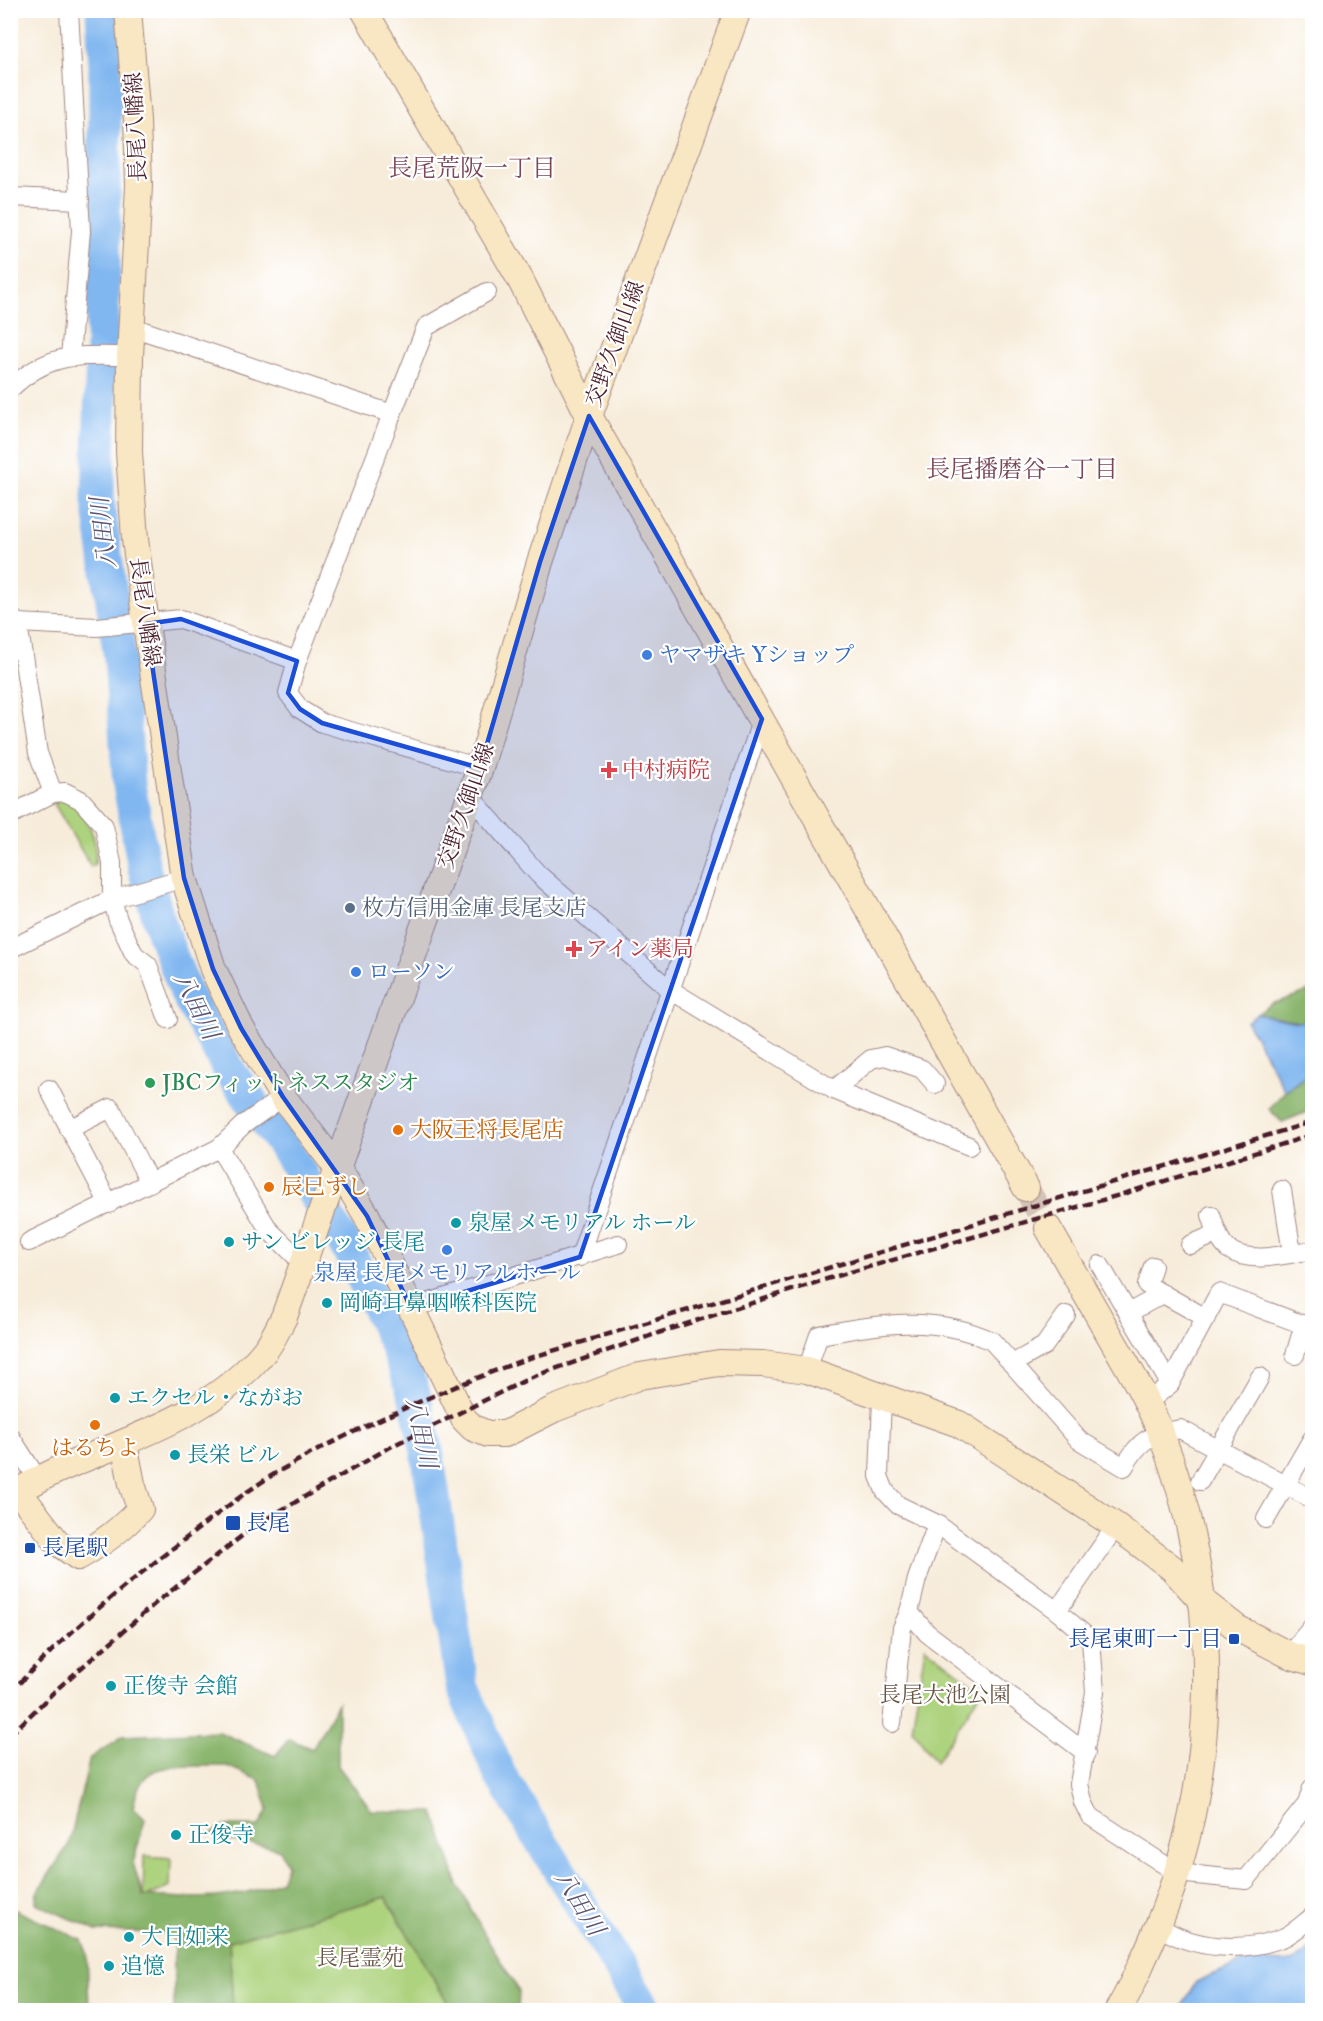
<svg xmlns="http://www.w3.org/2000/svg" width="1323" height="2021" viewBox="0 0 1323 2021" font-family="'IM FELL Double Pica','Noto Serif JP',serif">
<rect width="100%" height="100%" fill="#fff"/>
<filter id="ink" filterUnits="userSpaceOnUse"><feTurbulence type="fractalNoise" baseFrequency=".0167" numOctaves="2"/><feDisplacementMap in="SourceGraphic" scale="12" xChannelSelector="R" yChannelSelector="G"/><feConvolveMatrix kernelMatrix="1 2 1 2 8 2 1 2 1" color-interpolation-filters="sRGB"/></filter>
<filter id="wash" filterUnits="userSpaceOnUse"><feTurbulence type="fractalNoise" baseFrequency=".008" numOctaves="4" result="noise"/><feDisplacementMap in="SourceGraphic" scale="24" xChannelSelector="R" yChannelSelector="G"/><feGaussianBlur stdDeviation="1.35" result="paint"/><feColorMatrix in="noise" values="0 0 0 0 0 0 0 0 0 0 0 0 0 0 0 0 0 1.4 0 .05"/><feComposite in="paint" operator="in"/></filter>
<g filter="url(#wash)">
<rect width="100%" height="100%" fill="#f7ecda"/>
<g fill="#add37e" stroke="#7c7954" stroke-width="1.5">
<path d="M65,798C87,813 99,838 95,864L91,867L53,802Z"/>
<polygon points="925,1647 982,1690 936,1762 912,1729"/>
<polygon points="144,1856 171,1858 170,1887 143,1898"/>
<polygon points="386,1897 452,2010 233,2010 229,1941"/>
</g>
<g fill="#8ab56d" stroke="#6a6a4c" stroke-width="1.5" fill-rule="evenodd">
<polygon points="1312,990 1312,1021 1297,1022 1257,1014 1272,1004"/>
<polygon points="1312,1071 1312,1110 1282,1122 1269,1109 1285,1091"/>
<path d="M338,1703V1766L372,1811L434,1812L458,1885L490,1944L519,1991L518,2010H452L386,1897L229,1941L233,2010H174V1940L164,1933L96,1931L36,1903L37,1893L69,1844L90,1758L123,1736L219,1732L275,1756L289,1739L312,1749ZM191,1766H227L259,1780L268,1809L259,1826H223L211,1834C232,1845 257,1840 280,1850L287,1865L281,1881C235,1901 192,1899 143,1896L133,1863L145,1819L133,1808C140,1768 155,1768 191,1766Z"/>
<polygon points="11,1908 82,1940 87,1953 89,2010 11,2010"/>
</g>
<g fill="#81b7f0" stroke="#666b8e" stroke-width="1.5">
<polygon points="1257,1014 1297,1022 1312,1021 1312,1071 1285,1091 1247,1022"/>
<path d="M1312,1946V2010H1180L1196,1982L1263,1953L1268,1961C1288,1963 1299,1963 1312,1946Z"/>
</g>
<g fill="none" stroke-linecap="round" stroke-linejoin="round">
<polyline stroke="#81b7f0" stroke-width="33" points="102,10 105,64 104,268 98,500 120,658 129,785 144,868 163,934 187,995 231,1073 289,1154 349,1251 394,1341 414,1393 427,1451 462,1686 500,1775 646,2010"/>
</g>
</g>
<g filter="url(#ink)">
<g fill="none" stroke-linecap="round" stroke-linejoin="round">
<polyline stroke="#d4c3b7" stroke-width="26" stroke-dasharray="26 13" stroke-linecap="butt" points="1026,1188 1048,1228"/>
<defs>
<g id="street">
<polyline points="69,10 81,231 70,357"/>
<polyline points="10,197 80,200"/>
<polyline points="132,327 392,414 426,327 487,292"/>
<path d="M10,389C50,351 78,356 130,356"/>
<polyline points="10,616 18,623 97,627 181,619 297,661 288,693 300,709 322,723 480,768"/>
<polyline points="18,623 38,753 53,793"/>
<polyline points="297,661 392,414"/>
<polyline points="470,796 538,874 669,989 834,1090 969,1146"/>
<polyline points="10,815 53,793 65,792 81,800 104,826 112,863 112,899 118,920 134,954 148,965 168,1019"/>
<polyline points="10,949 112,899 184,878"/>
<polyline points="49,1089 109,1204"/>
<polyline points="834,1090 871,1059 885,1056 922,1069 935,1084"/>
<polyline points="69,1129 111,1108 150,1183"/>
<polyline points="219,1148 269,1230 305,1265"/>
<polyline points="1282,1190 1292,1253"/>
<path d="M1211,1215C1215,1226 1218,1241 1228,1249C1250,1265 1288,1254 1312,1250"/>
<polyline points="29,1242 219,1148 243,1125 283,1097"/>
<polyline points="1190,1245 1218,1233"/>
<polyline points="580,1257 762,719"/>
<polyline points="1100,1265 1170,1384"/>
<polyline points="1153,1266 1147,1285 1206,1318"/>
<polyline points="411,1308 618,1244"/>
<polyline points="1128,1313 1163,1294"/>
<polyline points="1295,1355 1304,1324"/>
<polyline points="1012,1364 1044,1346 1066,1315"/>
<path d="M807,1370L819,1335C879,1324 935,1314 992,1341L1079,1440L1124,1467C1140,1439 1148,1436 1180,1429L1312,1499"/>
<polyline points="882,1399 879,1476 885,1491 898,1505 937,1524 1057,1611 1091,1640 1095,1692 1079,1784 1083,1802 1090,1816 1177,1873 1246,1880 1307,1804 1312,1788"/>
<polyline points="1147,1403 1170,1384 1219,1293 1312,1328"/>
<polyline points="10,1436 37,1478"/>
<polyline points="1200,1481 1260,1377"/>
<polyline points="1266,1519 1312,1439"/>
<polyline points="937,1524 917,1579 909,1612 927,1633 1086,1753"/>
<polyline points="1057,1611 1116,1526"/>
<polyline points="1289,1655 1312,1627"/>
<polyline points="892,1723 902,1628 909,1612"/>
<path d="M1158,1926C1192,1949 1243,1953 1282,1938C1293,1934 1303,1924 1312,1917"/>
</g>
<g id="secondary">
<polyline points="128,10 137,120 139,186 130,356 129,452 135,539 146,624 184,878 213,969 241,1028 283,1097 339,1170 367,1216 464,1419 473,1428 488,1434 505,1434 554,1409 640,1376 719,1363 763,1364 807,1370 959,1424 1116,1526 1172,1568 1201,1600 1237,1628 1289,1655 1312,1662"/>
<polyline points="364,10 520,279 589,416 1026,1188"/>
<path d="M1048,1228C1066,1259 1084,1291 1102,1322C1123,1359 1146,1395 1161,1434C1225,1599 1221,1788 1148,1949C1138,1970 1130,1992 1118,2010"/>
<path d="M18,1491L57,1542L78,1557C102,1544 122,1529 140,1509L132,1484L124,1443"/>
<path d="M10,1497C37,1478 66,1466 96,1454C157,1429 224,1403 266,1349C273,1340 278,1328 284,1317L480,768L540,562L589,416L738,10"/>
</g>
</defs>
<use href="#street" stroke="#a08682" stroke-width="20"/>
<use href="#secondary" stroke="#a08682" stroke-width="28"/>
<use href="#street" stroke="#fff" stroke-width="18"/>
<use href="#secondary" stroke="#f9e7c3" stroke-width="26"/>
<g stroke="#4a1f2b" stroke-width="4.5" stroke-dasharray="9 4.5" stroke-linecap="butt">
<path d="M10,1693C63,1636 123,1586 185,1539C216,1515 247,1490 281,1470C359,1426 443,1390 526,1359L1312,1122"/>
<polyline points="10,1735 57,1689 158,1601 256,1525 392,1446 532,1377 658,1333 830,1278 1123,1194 1312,1135"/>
</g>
</g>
</g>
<path fill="#1d4ed8" fill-opacity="0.2" stroke="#1d4ed8" stroke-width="4.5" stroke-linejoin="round" d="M589,416L762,719L580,1257L411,1308L367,1216L283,1097L241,1028L213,969L184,878L146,624L181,619L297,661L288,693L300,709L322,723L480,768L540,562Z"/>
<g fill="#3f7fe0" stroke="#fff" stroke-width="2">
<circle cx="647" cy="655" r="6"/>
<circle cx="356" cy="972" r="6"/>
<circle cx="447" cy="1250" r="6"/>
</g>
<g fill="#e0444e" stroke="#fff" stroke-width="2">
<path d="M606 761h6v6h6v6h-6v6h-6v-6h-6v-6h6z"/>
<path d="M571 940h6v6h6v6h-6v6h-6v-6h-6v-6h6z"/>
</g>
<circle fill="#5c6f8a" stroke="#fff" stroke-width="2" cx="350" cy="908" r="6"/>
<circle fill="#2e9e5b" stroke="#fff" stroke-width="2" cx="150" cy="1083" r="6"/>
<g fill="#e8710a" stroke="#fff" stroke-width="2">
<circle cx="398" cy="1130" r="6"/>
<circle cx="269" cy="1187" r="6"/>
<circle cx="95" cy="1425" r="6"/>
</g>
<g fill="#0f9aa8" stroke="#fff" stroke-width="2">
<circle cx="456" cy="1223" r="6"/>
<circle cx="229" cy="1242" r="6"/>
<circle cx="327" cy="1303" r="6"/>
<circle cx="115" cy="1398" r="6"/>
<circle cx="175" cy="1455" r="6"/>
<circle cx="111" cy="1686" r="6"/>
<circle cx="176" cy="1835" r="6"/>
<circle cx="129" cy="1937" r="6"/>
<circle cx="109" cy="1966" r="6"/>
</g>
<g fill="#1a4fb4" stroke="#fff" stroke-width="2">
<rect x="225" y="1515" width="16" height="16" rx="3"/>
<rect x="24" y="1542" width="12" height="12" rx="3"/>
<rect x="1228" y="1633" width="12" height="12" rx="3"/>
</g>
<g text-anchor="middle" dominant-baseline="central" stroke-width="4.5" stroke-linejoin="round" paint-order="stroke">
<g font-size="22" fill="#4a1f2b" stroke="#fff">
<text transform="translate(136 127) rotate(-93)">長尾八幡線</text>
<text transform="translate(615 344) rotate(-70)">交野久御山線</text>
<text transform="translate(145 612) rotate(82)">長尾八幡線</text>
<text transform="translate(466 806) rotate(-71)">交野久御山線</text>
</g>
<g font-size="22" fill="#366cbe" stroke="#fff" text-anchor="start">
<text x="659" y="655">ヤマザキ Yショップ</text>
<text x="368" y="972">ローソン</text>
<text x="447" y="1273" text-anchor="middle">泉屋 長尾メモリアルホール</text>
</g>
<g font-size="22" fill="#be3a42" stroke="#fff" text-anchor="start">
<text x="622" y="770">中村病院</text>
<text x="586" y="949">アイン薬局</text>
</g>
<g font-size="22" fill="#4e5e75" stroke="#fff" text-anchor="start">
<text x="362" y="908">枚方信用金庫 長尾支店</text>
</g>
<g font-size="22" fill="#27864d" stroke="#fff" text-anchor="start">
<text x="162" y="1083">JBCフィットネススタジオ</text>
</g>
<g font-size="22" fill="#c56008" stroke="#fff" text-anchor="start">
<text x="410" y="1130">大阪王将長尾店</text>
<text x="281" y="1187">辰巳ずし</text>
<text x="95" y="1448" text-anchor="middle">はるちよ</text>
</g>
<g font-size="22" fill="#0d838f" stroke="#fff" text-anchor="start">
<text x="468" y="1223">泉屋 メモリアル ホール</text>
<text x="241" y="1242">サン ビレッジ 長尾</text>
<text x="339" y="1303">岡崎耳鼻咽喉科医院</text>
<text x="127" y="1398">エクセル・ながお</text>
<text x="187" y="1455">長栄 ビル</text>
<text x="123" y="1686">正俊寺 会館</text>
<text x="188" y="1835">正俊寺</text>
<text x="141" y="1937">大日如来</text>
<text x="121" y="1966">追憶</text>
</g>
<g font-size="22" fill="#164399" stroke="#fff" text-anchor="start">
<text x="246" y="1523">長尾</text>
<text x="42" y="1548">長尾駅</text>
<text x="1222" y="1639" text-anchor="end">長尾東町一丁目</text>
</g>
<g font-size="22" fill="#685544" stroke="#fff">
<text x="945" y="1695">長尾大池公園</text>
<text x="360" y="1958">長尾霊苑</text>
</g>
<g font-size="24" fill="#794757" stroke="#fff">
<text x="472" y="168">長尾荒阪一丁目</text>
<text x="1022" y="469">長尾播磨谷一丁目</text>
</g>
<g font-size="24" font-style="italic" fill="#5d5470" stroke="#fff">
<text transform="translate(104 533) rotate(-97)">八田川</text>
<text transform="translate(196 1006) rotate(63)">八田川</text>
<text transform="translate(421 1433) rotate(78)">八田川</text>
<text transform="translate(579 1903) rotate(58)">八田川</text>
</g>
</g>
<rect width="1323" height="2021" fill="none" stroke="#fff" stroke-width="36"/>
</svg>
